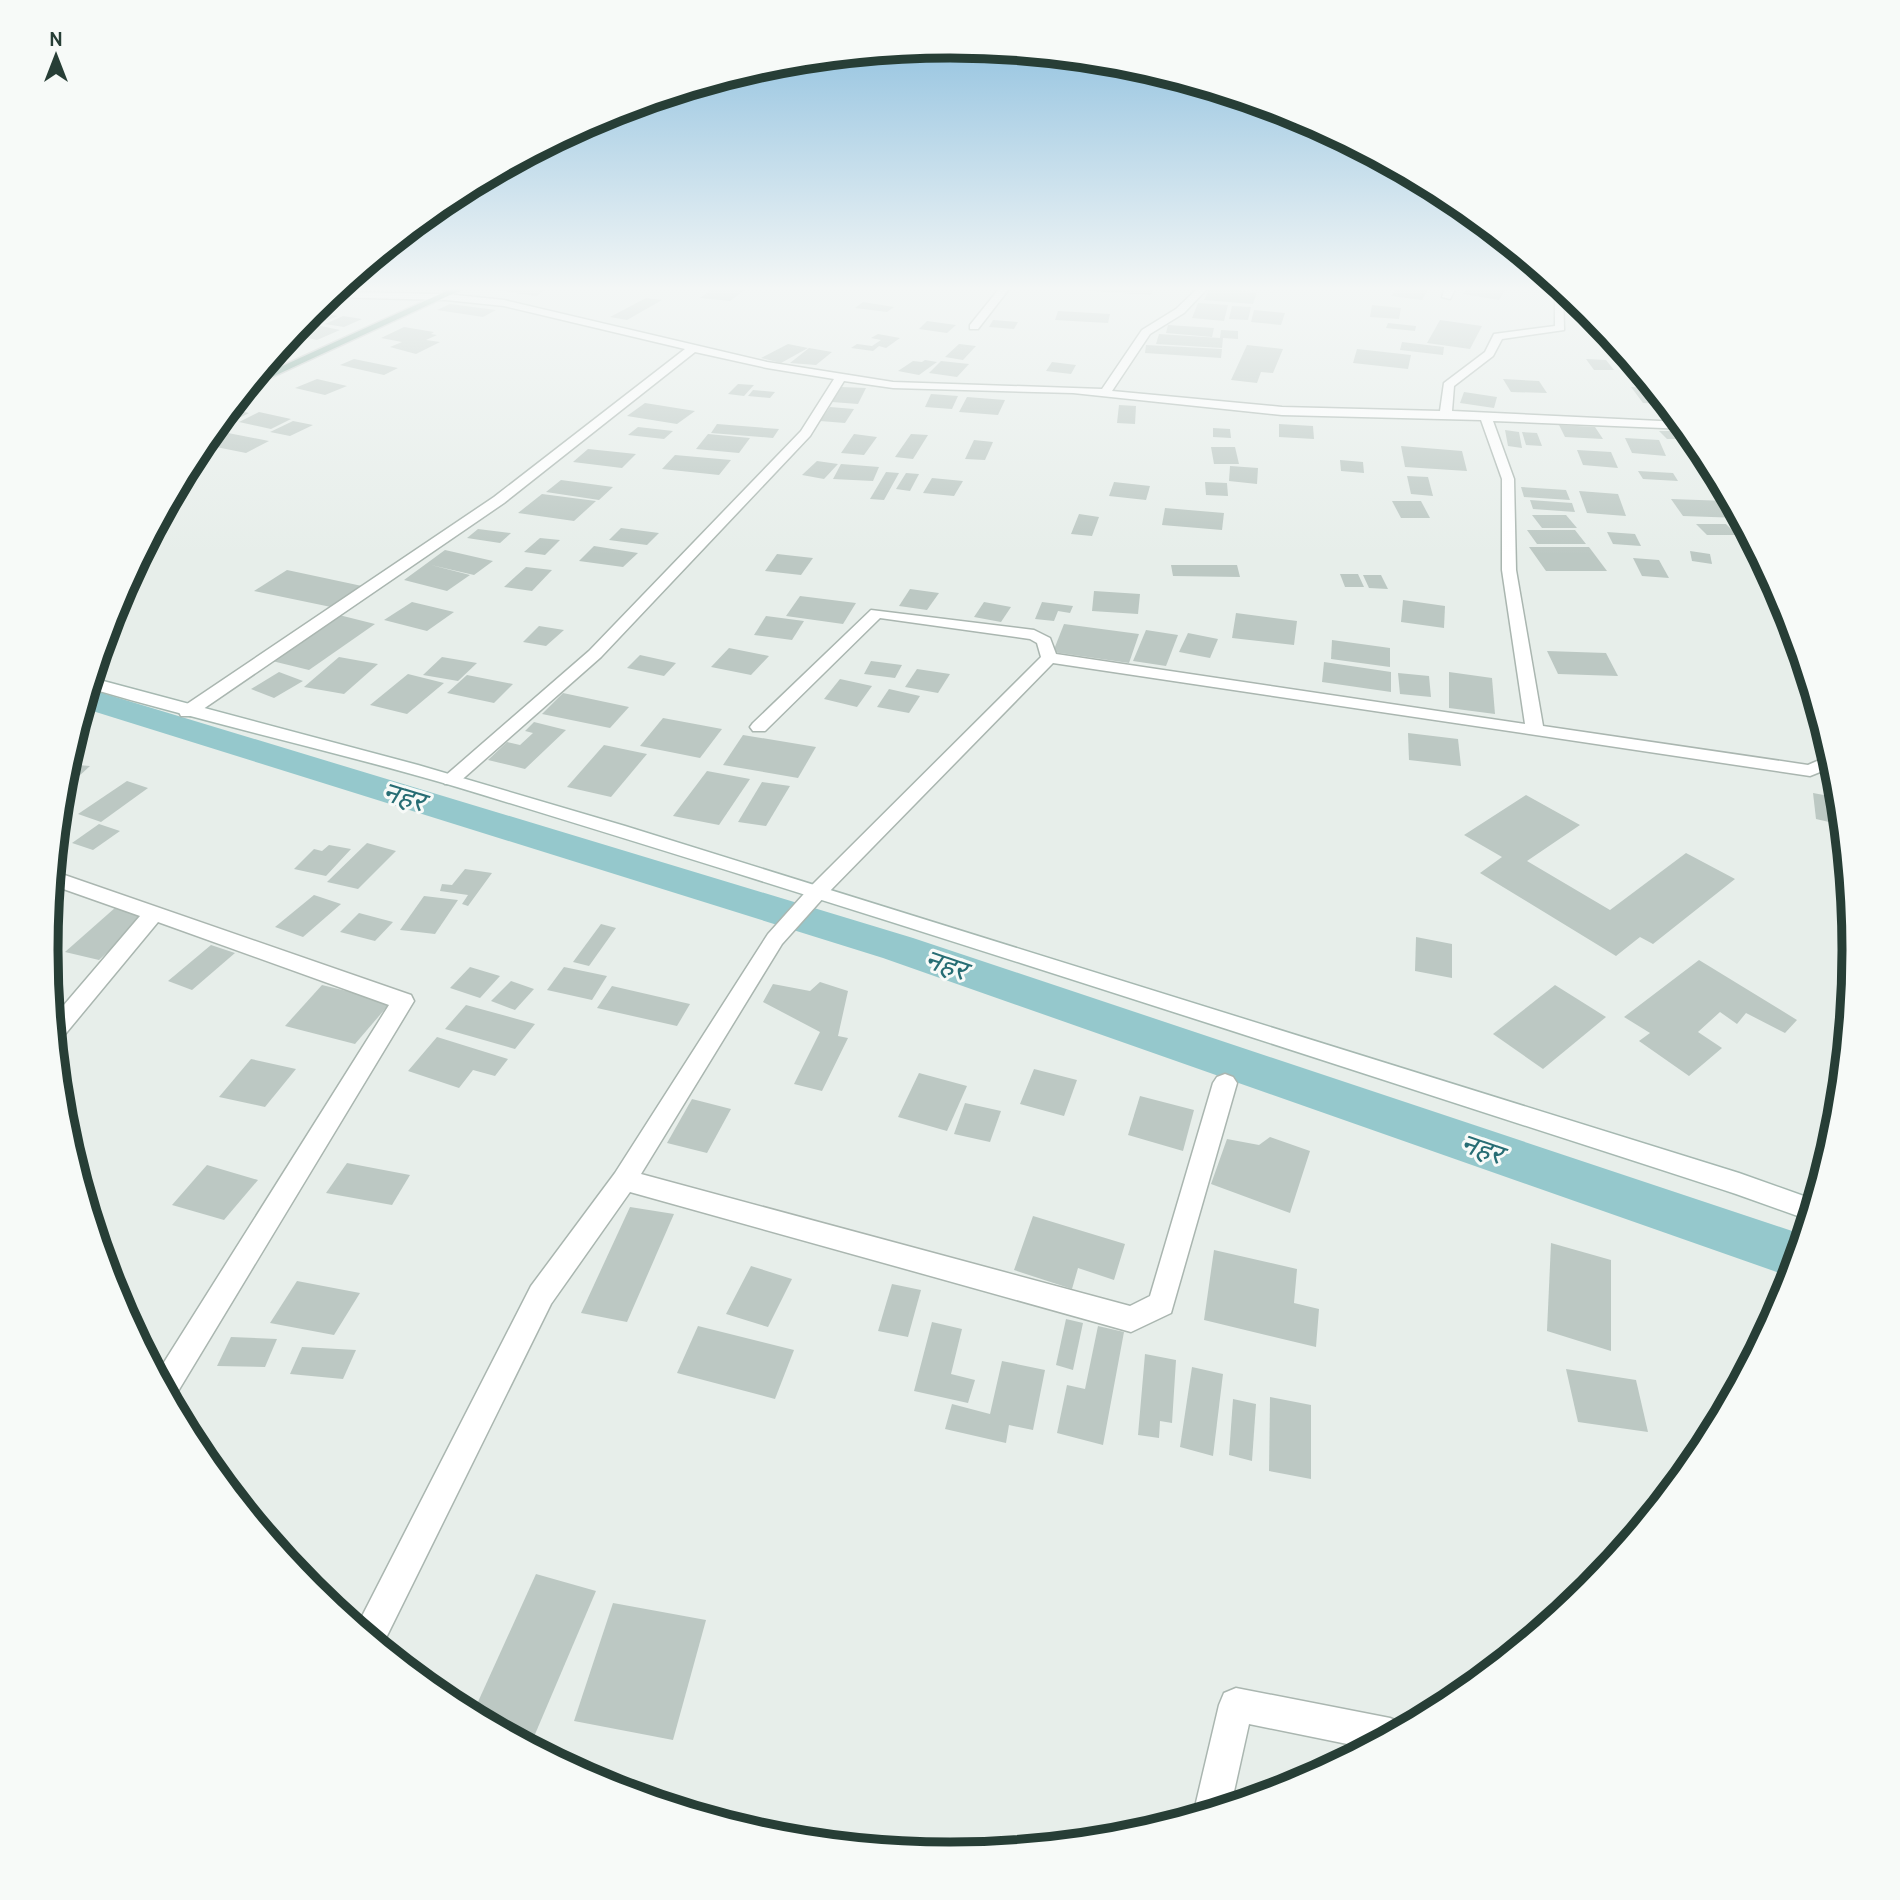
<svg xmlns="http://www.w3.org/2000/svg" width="1900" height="1900" viewBox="0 0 1900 1900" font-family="Cabin,'Noto Sans Devanagari',sans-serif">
<rect width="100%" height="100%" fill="#e7eeea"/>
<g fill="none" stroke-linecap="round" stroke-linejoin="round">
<polygon fill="#95c8cc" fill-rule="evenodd" points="89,689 913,938 1804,1235 1791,1277 883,958 83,708"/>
</g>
<g fill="#bcc8c3">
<polygon points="486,289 547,289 536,296"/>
<polygon points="712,289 745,289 730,301 700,298"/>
<polygon points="1090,289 1153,289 1151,295 1089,291"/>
<polygon points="1209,289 1225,289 1257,292 1253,304 1204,300"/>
<polygon points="1396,289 1418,289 1428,290 1422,300 1391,296"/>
<polygon points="1467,289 1499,289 1505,290 1499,300 1463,294"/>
<polygon points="646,298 662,300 627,320 610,317"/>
<polygon points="863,302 894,307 887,312 855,308"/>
<polygon points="1198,303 1228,305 1224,321 1192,318"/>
<polygon points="450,304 496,310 483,317 437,310"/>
<polygon points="1372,305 1401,308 1399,319 1370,317"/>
<polygon points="1232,306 1251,307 1248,320 1229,319"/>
<polygon points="1254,310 1285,313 1281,325 1251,322"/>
<polygon points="1058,311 1110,314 1108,323 1055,320"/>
<polygon points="322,313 338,316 321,323 304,320"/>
<polygon points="343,316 362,319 344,327 325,324"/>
<polygon points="993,320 1018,322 1014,329 989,327"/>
<polygon points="1440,320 1482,326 1470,349 1427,343"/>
<polygon points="927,321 956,325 947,333 919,329"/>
<polygon points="1388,323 1416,326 1415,331 1386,328"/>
<polygon points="316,325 340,330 317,340 293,335"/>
<polygon points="1168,325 1214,328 1212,337 1166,333"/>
<polygon points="404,327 434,332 431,334 437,335 426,340 440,342 416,354 390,347 402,342 381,338"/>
<polygon points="1221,330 1238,331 1238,339 1223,338 1222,348 1156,344 1159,334 1220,338"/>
<polygon points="878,334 900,338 886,348 879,346 873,351 851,348 857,344 872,346 881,340 871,338"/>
<polygon points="1598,338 1613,338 1623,351 1608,351"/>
<polygon points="1402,342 1444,347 1443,355 1400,350"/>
<polygon points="788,344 808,348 781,363 761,358"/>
<polygon points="959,344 976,346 963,360 945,357"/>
<polygon points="1146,345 1222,349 1221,358 1145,353"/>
<polygon points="1247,345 1283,349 1273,373 1261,372 1257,383 1231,380"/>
<polygon points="809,348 832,352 816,365 790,363"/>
<polygon points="1357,349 1411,355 1408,369 1353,363"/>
<polygon points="354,359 398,368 384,375 340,365"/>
<polygon points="1586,359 1606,360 1614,370 1594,370"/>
<polygon points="925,360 937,362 919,375 898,371 913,361 922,362"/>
<polygon points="941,361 969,364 957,377 929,373"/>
<polygon points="1052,362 1076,365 1071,374 1046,371"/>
<polygon points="317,379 347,386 325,395 295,388"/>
<polygon points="1503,379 1539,381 1547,393 1511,392"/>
<polygon points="738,384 754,385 744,396 728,394"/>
<polygon points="841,387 866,388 858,404 832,402"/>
<polygon points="1631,387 1653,388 1666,404 1643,403"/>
<polygon points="753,390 775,392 770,398 748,396"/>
<polygon points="1464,392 1497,397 1494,408 1460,403"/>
<polygon points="931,394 958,396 952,409 925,407"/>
<polygon points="967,397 1005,400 998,415 959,412"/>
<polygon points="645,403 695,411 677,424 627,416"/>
<polygon points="1119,405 1136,406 1135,424 1117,423"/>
<polygon points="830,407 854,409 845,423 820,421"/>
<polygon points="230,409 249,413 218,429 214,428"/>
<polygon points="259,412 291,419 271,429 239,422"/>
<polygon points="293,421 313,425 290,436 270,432"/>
<polygon points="717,424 779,429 773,438 711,433"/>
<polygon points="1279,424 1313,426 1314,439 1279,437"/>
<polygon points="1559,425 1595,427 1603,439 1565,437"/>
<polygon points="638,427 673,431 664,439 628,435"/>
<polygon points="1213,428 1230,429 1231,438 1213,437"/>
<polygon points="1505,430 1519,432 1522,448 1508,446"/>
<polygon points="1659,431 1683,431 1691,439 1667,439"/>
<polygon points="223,432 269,441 246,453 201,444"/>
<polygon points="1522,432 1537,433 1542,446 1526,445"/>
<polygon points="708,434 750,438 739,453 696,449"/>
<polygon points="854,434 877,437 864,455 841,453"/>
<polygon points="911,434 928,435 913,459 895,457"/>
<polygon points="1625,438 1659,440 1666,456 1632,453"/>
<polygon points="974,440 993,442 985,460 965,459"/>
<polygon points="1401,446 1462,451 1467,471 1405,467"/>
<polygon points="1211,447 1235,447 1239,464 1214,464"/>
<polygon points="588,449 636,454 622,468 573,462"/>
<polygon points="1577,450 1611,452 1618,468 1583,465"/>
<polygon points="675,455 731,460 719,475 662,469"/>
<polygon points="1340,460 1363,462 1364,473 1341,471"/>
<polygon points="817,461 838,464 824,479 802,475"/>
<polygon points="841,464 879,467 873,481 833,479"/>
<polygon points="1230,466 1258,468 1257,484 1229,481"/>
<polygon points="1638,471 1673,473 1678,481 1643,479"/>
<polygon points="886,472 899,473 884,500 870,499"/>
<polygon points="906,473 919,474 910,491 896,489"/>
<polygon points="1407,476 1428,477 1433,496 1411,494"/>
<polygon points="932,478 963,481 954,496 923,493"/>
<polygon points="561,480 613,487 599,500 546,492"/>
<polygon points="1114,482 1150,486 1146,500 1109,496"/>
<polygon points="1205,482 1227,483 1228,496 1206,495"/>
<polygon points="1521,487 1566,490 1570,500 1524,497"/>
<polygon points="1579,491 1618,494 1626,516 1587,513"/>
<polygon points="542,494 596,501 574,521 518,513"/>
<polygon points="1671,499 1727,501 1740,518 1683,516"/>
<polygon points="1530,500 1572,503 1575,512 1533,509"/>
<polygon points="1392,501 1421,501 1430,518 1401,518"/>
<polygon points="1165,508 1224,513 1222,530 1162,525"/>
<polygon points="1079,514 1099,517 1092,536 1071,534"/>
<polygon points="1532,515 1566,515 1577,528 1542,528"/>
<polygon points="1696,524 1726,524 1737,535 1707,535"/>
<polygon points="621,528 659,533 647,545 609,540"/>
<polygon points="478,529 511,533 500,543 467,538"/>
<polygon points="1527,530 1575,530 1586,544 1537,544"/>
<polygon points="1607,532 1635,534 1641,546 1613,544"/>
<polygon points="540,538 560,540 545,555 524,552"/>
<polygon points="594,546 638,553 623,567 579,561"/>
<polygon points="1529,547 1589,547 1607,571 1546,571"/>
<polygon points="445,550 493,561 474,575 431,565 470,575 447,591 404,580"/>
<polygon points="1690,551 1710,554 1712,564 1692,561"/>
<polygon points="777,554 813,558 801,575 765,571"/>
<polygon points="1633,558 1659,560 1669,578 1642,576"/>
<polygon points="1171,565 1237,565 1240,577 1173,576"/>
<polygon points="526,567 552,570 532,591 504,587"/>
<polygon points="287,570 362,586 331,607 254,591"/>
<polygon points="1340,574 1358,574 1364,587 1345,587"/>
<polygon points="1363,575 1381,575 1388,589 1369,588"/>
<polygon points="910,589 939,593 927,610 899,606"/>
<polygon points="1094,591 1140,594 1138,614 1092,611"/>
<polygon points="800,596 856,603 843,624 786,616"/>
<polygon points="1403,600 1445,606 1444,628 1401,622"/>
<polygon points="412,602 454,612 427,631 384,620"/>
<polygon points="984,602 1011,607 1001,622 974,617"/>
<polygon points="1042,602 1073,606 1070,613 1058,611 1054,621 1035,619"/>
<polygon points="1236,613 1297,621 1294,645 1232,638"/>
<polygon points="335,614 375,624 309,670 268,660"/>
<polygon points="766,616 804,621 792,640 754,635"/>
<polygon points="1064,624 1139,634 1129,663 1053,652"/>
<polygon points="539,626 564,630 546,646 523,642"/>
<polygon points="1146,630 1178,635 1166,666 1133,661"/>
<polygon points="1188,633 1218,639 1210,658 1179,652"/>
<polygon points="1332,640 1390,648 1390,667 1331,659"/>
<polygon points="729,648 769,656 751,675 711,667"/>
<polygon points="1547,651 1606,653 1618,676 1558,674"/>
<polygon points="640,655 676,663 664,676 627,668"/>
<polygon points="339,657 378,664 344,694 304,687"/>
<polygon points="442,657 477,663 458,681 423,675"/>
<polygon points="871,661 902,665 895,678 864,674"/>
<polygon points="1324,662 1391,672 1391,692 1322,682"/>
<polygon points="917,669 950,674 938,693 905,687"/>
<polygon points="279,672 303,681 274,698 251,689"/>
<polygon points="1449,672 1492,678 1495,714 1449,708"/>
<polygon points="1398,673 1429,676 1431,697 1400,694"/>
<polygon points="408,674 444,683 407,714 370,705"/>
<polygon points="467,675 513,684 494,703 447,693"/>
<polygon points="840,679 872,686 857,707 824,699"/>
<polygon points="889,689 920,696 909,713 877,707"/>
<polygon points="563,693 629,707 610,728 542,714"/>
<polygon points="663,718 722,729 700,758 640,746"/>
<polygon points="534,722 566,730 525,769 488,760 507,742 520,745 533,733 525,731"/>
<polygon points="1408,733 1458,739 1461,766 1409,760"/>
<polygon points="743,735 816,747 798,778 723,765"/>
<polygon points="604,745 647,754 611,797 567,787"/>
<polygon points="66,764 90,766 65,789 61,789"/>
<polygon points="707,771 750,779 719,825 673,816"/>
<polygon points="127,781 148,788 101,822 78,814"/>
<polygon points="762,782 790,786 766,826 738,822"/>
<polygon points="1813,793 1840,798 1842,825 1816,819"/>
<polygon points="1526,795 1580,825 1527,861 1610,910 1686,853 1735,879 1653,944 1640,937 1616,956 1480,873 1502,857 1464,835"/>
<polygon points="99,824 120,831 93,850 72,843"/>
<polygon points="367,843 396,851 358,889 327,882"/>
<polygon points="329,845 351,849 326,876 294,869 314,849 322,851"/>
<polygon points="465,869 492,873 468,906 462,904 468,895 440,891 442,884 452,885"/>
<polygon points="314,895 341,904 303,937 275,927"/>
<polygon points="424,896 458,900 435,934 400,930"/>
<polygon points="116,907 149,914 99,960 65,952"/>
<polygon points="359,913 393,922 375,941 340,932"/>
<polygon points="601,924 616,928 589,966 573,962"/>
<polygon points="1416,937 1452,944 1452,978 1415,971"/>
<polygon points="211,945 235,953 192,990 168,981"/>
<polygon points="1699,960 1797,1020 1785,1033 1746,1013 1737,1024 1720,1012 1698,1032 1722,1048 1689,1076 1639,1041 1650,1033 1624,1017"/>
<polygon points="470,967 500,976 480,998 450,988"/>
<polygon points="564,967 607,976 592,1000 547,990"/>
<polygon points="511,981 534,989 515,1010 491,1001"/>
<polygon points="820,982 848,991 838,1036 848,1038 822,1091 794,1084 820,1032 763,1002 773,984 810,991"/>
<polygon points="322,985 391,1002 355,1044 285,1026"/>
<polygon points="1555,985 1606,1017 1543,1069 1493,1034"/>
<polygon points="612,986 690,1004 677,1026 597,1008"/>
<polygon points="466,1005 535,1024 515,1049 445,1029"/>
<polygon points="1836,1015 1848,1018 1844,1058 1841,1057"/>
<polygon points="437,1037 508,1059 495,1076 473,1070 459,1088 408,1071"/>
<polygon points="251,1059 296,1069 265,1107 219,1097"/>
<polygon points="1034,1069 1077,1080 1064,1116 1020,1104"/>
<polygon points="919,1073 967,1086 947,1131 898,1117"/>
<polygon points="1140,1096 1194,1110 1183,1151 1128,1135"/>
<polygon points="692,1099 731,1109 707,1153 667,1143"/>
<polygon points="965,1103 1001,1111 990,1142 954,1134"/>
<polygon points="1270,1137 1310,1151 1290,1213 1211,1184 1227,1139 1259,1145"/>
<polygon points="347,1163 410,1175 392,1205 326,1193"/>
<polygon points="207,1165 258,1180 224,1220 172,1205"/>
<polygon points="630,1207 674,1214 627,1322 581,1313"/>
<polygon points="1033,1216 1125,1244 1114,1280 1078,1268 1072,1289 1014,1270"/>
<polygon points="1551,1243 1611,1260 1611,1351 1547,1331"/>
<polygon points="1214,1250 1297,1269 1294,1303 1319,1309 1316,1347 1204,1320"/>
<polygon points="751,1266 792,1279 768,1327 726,1314"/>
<polygon points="297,1281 360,1293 334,1335 270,1323"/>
<polygon points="892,1284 921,1290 908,1337 878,1331"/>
<polygon points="1066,1319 1083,1323 1073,1370 1056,1365"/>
<polygon points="932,1322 962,1329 951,1374 975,1380 968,1403 914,1391"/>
<polygon points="698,1326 794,1350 775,1399 677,1373"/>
<polygon points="1098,1326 1124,1332 1103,1445 1057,1433 1067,1385 1085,1389"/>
<polygon points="231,1337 277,1339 265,1367 217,1366"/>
<polygon points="302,1347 356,1350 343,1379 290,1374"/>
<polygon points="1145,1354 1176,1360 1172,1423 1160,1421 1159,1438 1138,1435"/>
<polygon points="1002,1361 1045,1370 1033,1430 1009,1425 1006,1443 945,1429 952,1404 990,1414"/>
<polygon points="1192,1367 1223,1374 1213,1456 1180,1447"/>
<polygon points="1566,1369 1636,1380 1648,1432 1578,1422"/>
<polygon points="1270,1397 1311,1405 1311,1479 1269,1471"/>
<polygon points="1233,1399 1256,1404 1252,1461 1229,1455"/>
<polygon points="536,1574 596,1591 530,1746 472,1715"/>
<polygon points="613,1603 706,1620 673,1740 574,1721"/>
</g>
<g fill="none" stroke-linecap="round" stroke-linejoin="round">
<defs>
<g id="street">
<polygon points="999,289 1009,289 978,329 970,329 970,325"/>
<polygon points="1197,289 1207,289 1184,313 1150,334 1112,391 1282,407 1440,411 1444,383 1485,352 1494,334 1555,326 1555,289 1563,289 1564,330 1502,339 1493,356 1454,386 1452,411 1681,422 1687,429 1493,421 1514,479 1516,570 1543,726 1808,765 1831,755 1835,766 1810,776 1053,663 825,896 782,944 641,1174 1130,1306 1150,1296 1213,1083 1217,1077 1225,1074 1233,1077 1237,1083 1171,1313 1131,1332 630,1192 551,1304 381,1648 357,1626 531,1286 615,1173 768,934 811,886 1041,657 1037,643 1030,639 880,618 765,731 753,731 750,727 753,723 871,610 1034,630 1050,638 1056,654 1525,724 1502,570 1502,479 1481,420 1282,415 1073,393 893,388 844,381 810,436 601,657 457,784 445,784 442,780 445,776 589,651 801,431 834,379 767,368 695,352 504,503 193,716 181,716 179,712 181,708 494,497 685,349 504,306 446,300 327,297 333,292 446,294 504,300 767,362 893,382 1102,389 1142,330 1176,309"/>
<polygon points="1445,289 1455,289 1450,299 1442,297"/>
<polygon points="53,871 411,995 414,1001 174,1398 170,1399 156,1375 389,1005 158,922 62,1038 54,1040 52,1019 140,916 52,885"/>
<polygon points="1236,1688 1390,1718 1402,1723 1404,1728 1367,1748 1249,1724 1231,1805 1196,1816 1194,1811 1219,1705 1224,1693"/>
</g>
<path id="secondary" d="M92,678L418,765L625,826L1739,1173L1815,1200L1809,1220L1736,1194C1310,1056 885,917 457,787C335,751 211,724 89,688Z"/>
<polygon id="primary" points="451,289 463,289 246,389 254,379"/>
</defs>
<use href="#street" stroke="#aab6b0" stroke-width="3"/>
<use href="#secondary" stroke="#a6b8b1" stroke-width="3"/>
<use href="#primary" stroke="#c3c9c7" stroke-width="3"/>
<use href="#street" fill="#fff" fill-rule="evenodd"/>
<use href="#secondary" fill="#fff" fill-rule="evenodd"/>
<use href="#primary" fill="#709e8f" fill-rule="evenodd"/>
</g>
<linearGradient id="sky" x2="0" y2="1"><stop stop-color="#87bcdd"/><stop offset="0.52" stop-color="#f4f7f6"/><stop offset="1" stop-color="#f4f7f6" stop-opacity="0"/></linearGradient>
<rect width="1900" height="555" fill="url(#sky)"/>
<g text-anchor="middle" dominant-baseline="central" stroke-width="6" stroke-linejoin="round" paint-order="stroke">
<g font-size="28" font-style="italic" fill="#276d74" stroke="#f7faf8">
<text transform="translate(404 796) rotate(17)">नहर</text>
<text transform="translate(946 964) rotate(19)">नहर</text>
<text transform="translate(1482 1148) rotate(19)">नहर</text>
</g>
</g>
<path d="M0 0H1900V1900H0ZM58 950a892 892 0 1 1 1784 0a892 892 0 1 1-1784 0Z" fill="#f7faf8" fill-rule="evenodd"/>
<path fill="none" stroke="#273e36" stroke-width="9" d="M58 950a892 892 0 1 1 1784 0a892 892 0 1 1-1784 0Z"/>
<g transform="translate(56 56)" stroke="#f7faf8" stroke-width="5" paint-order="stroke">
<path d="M0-5L12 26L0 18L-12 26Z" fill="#273e36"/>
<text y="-10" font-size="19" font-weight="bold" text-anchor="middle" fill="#273e36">N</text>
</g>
</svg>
